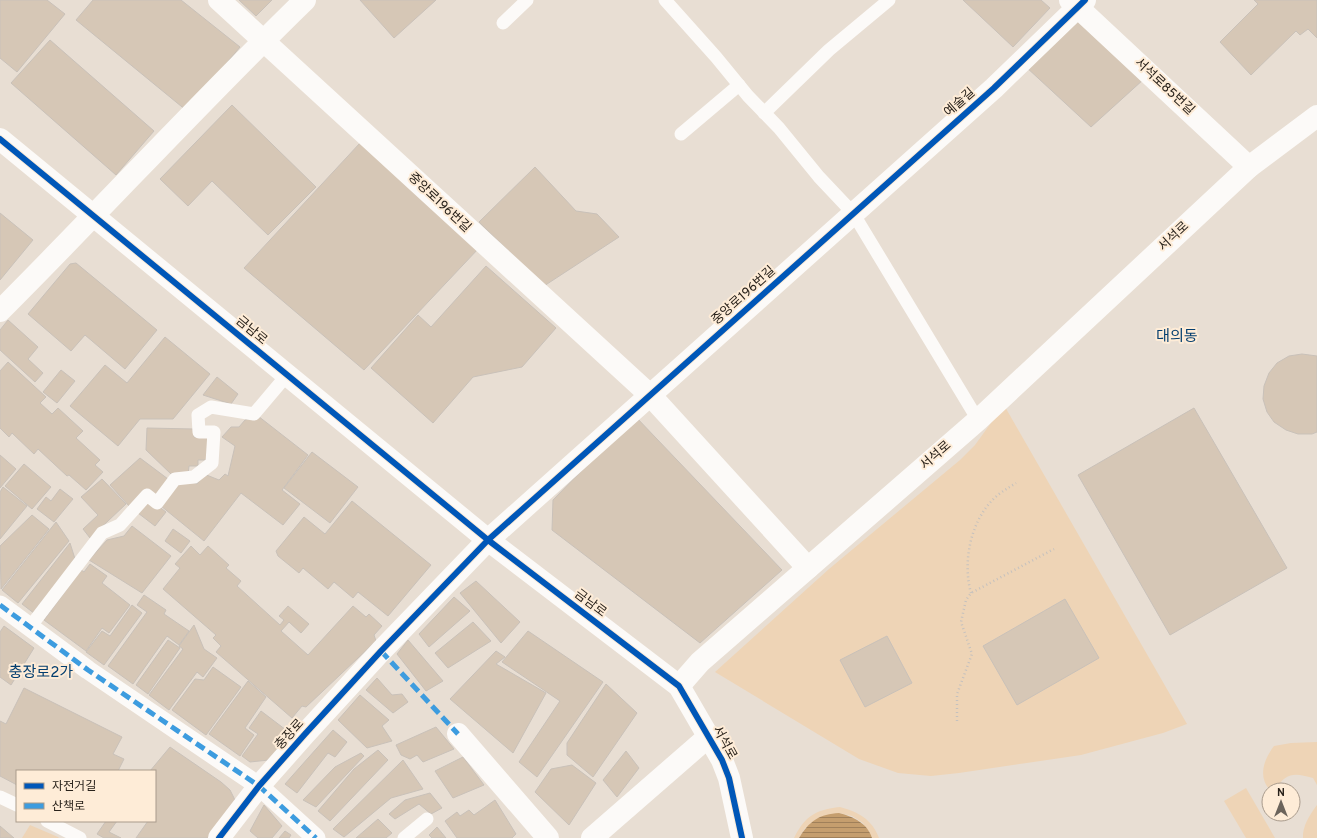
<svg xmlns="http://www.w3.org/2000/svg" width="1317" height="838" viewBox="0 0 1317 838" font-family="Overpass,'Noto Sans KR',sans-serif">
<defs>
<pattern id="water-rules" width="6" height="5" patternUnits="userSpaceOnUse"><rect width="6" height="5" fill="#c59e6e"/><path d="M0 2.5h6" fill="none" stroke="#a0805a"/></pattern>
</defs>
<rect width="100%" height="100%" fill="#e8ded3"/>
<g fill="#eed4b6">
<polygon points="1004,405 1187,724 1163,733 1081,755 959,773 931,776 898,773 859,759 715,672 829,569 960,460 975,445"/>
<path d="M1317,742V785L1313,778C1295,773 1286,772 1276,789H1269C1258,776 1264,759 1274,746L1291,743Z"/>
<polygon points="1246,788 1275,838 1246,838 1224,801"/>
<path d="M1317,805V838H1303C1302,827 1310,814 1317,805Z"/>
<path d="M840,807C858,812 872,819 879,838H872L863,823L852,816L839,813L805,828L799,838H794C805,816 815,810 840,807Z"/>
<polygon points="30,825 58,837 59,838 22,838"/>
</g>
<path fill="url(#water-rules)" d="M839,813C854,817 867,823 872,838H799C809,821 820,814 839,813Z"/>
<g fill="#d6c7b6" stroke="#c9c1b9">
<polygon points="0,0 47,0 65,14 17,72 0,58"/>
<polygon points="93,0 181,0 240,47 187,111 76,20"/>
<polygon points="239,0 272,0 256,16"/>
<polygon points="360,0 436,0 394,38"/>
<polygon points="963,0 1041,0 1050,8 1013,47"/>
<polygon points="1254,0 1317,0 1317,38 1308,29 1300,35 1296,31 1251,75 1220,42 1258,4"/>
<polygon points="1077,14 1144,79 1091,127 1025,66"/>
<polygon points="50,40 154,131 116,175 11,83"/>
<polygon points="232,105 316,187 268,235 212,181 188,206 160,179"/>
<polygon points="360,143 479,248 364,370 244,268"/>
<polygon points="535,167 576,211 597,214 619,237 544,286 479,222"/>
<polygon points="0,213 33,240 0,280"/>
<polygon points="76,263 157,330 125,369 85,335 71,351 28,314 70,264"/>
<polygon points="486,266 556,328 522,367 473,377 433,423 371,368 418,315 431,327"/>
<polygon points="8,320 38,347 28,359 43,373 35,382 0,350 0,330"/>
<polygon points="165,337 210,374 173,419 140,419 118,446 70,406 105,365 127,383"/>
<polygon points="1302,354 1317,356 1317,432 1312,434 1298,434 1286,430 1274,422 1267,412 1263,399 1264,386 1269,373 1277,363 1289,356"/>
<polygon points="8,362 46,397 40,403 52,414 58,408 83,431 76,438 100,460 95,465 103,472 86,490 69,475 67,476 38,449 34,454 12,433 9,437 0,428 0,371"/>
<polygon points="61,370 75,381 57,403 43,392"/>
<polygon points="217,377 238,394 231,404 203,395"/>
<polygon points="1194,408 1287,568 1170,635 1078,475"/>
<polygon points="258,416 308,455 282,490 300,504 283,525 241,493 204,541 161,506 178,483 191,481 197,484 204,474 219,480 225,474 228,476 235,446 222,437 231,427 239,427 245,420"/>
<polygon points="635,416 782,570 700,643 552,530 553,500"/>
<polygon points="147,428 194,429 194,437 210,437 209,460 198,460 198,466 189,466 188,475 171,474 146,450"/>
<polygon points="312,452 358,487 330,523 284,488"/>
<polygon points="0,455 16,469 0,488"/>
<polygon points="140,458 172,482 156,499 130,507 110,485"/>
<polygon points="24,464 51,487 32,509 5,486"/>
<polygon points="102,479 126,504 90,538 83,529 98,515 81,497"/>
<polygon points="3,487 27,506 0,539 0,492"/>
<polygon points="60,489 73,499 54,522 37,509 46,497 51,501"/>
<polygon points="149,499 166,512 155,526 138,513"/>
<polygon points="352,501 431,565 388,616 358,592 353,598 334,582 328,589 303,568 299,573 278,556 276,551 304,517 325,534"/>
<polygon points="32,515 49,529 1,589 0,546"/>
<polygon points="56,522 69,541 18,603 2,590"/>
<polygon points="132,526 171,556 142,593 89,560 107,540 124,536"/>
<polygon points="173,529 190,541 181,553 165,541"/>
<polygon points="70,543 76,562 35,614 22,604"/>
<polygon points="191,546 200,555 208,546 229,565 226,568 241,581 237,586 280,625 284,620 279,616 288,606 309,624 301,633 289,622 281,631 308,655 353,606 366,617 369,614 382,626 374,635 376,641 306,707 302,706 292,718 216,652 221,646 213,638 216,635 163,589 180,568 175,564"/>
<polygon points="90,564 107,576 102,583 130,605 109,633 102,628 86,651 44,620 81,570 84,572"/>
<polygon points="476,581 520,622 501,643 460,593"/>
<polygon points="144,595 166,610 164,614 189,631 179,645 167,636 133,684 108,666 147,612 137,605"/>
<polygon points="454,597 470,611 429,647 419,634"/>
<polygon points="1065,599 1099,658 1017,705 983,646"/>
<polygon points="132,605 142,613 104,665 86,652 102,631 110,636"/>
<polygon points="473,622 491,641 448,668 435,653"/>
<polygon points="194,625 204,649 217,658 203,677 197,672 169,710 149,695 183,649 179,646"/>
<polygon points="4,626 34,648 11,685 0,677 0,632"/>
<polygon points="528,631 603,682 537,777 519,762 560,701 502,662"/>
<polygon points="887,636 912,683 865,707 840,660"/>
<polygon points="168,640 180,648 148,694 136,685"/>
<polygon points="408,640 443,681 426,691 397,654"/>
<polygon points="496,651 505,657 496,664 546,693 513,753 450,699"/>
<polygon points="213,667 241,687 206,735 172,710 195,679 204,680"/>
<polygon points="377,678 392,695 402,694 408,702 393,713 366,690"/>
<polygon points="248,681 266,697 245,728 254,735 240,756 209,734"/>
<polygon points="606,684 637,713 593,777 567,755 567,743"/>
<polygon points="24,688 122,737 113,754 124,759 118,771 17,771 17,785 0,776 0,721 6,724"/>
<polygon points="360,695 389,720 382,726 392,741 367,748 338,720"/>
<polygon points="261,711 290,733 269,760 250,762 242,756 258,734 249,728"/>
<polygon points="436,727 454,749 423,762 417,755 410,759 401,755 396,745"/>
<polygon points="333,730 347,742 335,757 328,753 297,793 285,784"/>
<polygon points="170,747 221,782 230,790 234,798 236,805 214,838 136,838 148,821 155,821 155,771 150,771"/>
<polygon points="378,750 388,760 330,821 318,811 354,769"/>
<polygon points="626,751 639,768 617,797 603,780"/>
<polygon points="361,753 364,756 316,807 303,800 335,767"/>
<polygon points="463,757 484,785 453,798 435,771"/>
<polygon points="403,760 423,789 391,798 344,837 333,829"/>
<polygon points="572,765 596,783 569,825 535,792 551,769"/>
<polygon points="430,793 442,808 431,814 419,804 395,819 389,814 405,800"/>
<polygon points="495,800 516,834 512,838 457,838 445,821 457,812 460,816 469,810 474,815"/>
<polygon points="264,805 282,826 272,838 258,838 250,831"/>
<polygon points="378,819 392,833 386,838 356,838"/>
<polygon points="106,821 117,821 109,832 121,838 104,838 97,834"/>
<polygon points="0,826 14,838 0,838"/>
<polygon points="437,827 446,838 432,838 429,835"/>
<polygon points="285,831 291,835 289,838 279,838"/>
</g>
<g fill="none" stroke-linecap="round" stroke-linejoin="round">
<g stroke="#c5c1be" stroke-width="2.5" stroke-dasharray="1 3" stroke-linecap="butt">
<path d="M971,593C962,561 971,517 998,495C1004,490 1010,487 1016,483"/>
<polyline points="957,721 957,694 972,654 961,622 966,600 971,593 1054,549"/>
</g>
<g stroke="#fcfaf8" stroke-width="13">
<polyline points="665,0 716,57 748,96 779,128 819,177 853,213 978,420"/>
<polyline points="503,23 527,0"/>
<polyline points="764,113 829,50 889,0"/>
<polyline points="681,134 739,85"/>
<polyline points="30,627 102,533 120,525 147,495 157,503 175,479 194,477 212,463 214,432 199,432 198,415 211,407 254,414 287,375"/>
<polyline points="0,797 17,805"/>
<polyline points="47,821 80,838"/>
<polyline points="404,838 427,819"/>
</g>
<polyline stroke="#fcfaf8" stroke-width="19" points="0,605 88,670 259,786 316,838"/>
<g stroke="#fcfaf8" stroke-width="22">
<polyline points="219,0 651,396 808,568"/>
<polyline points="1070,0 1249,167"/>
<path d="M0,311C103,208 201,101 305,0"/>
<polyline points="458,734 548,838"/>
<polyline points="219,838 259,786 305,734 381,651 488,540 994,88 1085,0"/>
<polyline points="592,838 708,737"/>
</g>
<g stroke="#fcfaf8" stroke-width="22">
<polyline points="0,139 488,540 679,686 722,760 729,778 742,838"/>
<polyline points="679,686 700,662 978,420 1249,167 1317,116"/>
</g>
<g stroke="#3d9cdf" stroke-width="5" stroke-dasharray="10 5" stroke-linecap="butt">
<polyline points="0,605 88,670 259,786 316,838"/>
<polyline points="381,651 458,734"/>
</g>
<defs>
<g id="cycleway">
<polyline points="0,139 488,540 679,686 722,760 729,778 742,838"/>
<polyline points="219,838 259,786 305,734 381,651 488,540 994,88 1085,0"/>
</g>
</defs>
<use href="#cycleway" stroke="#feecd7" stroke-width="8"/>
<use href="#cycleway" stroke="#0057b8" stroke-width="6"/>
</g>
<g text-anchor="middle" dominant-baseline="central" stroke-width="4" stroke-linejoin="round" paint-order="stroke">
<g font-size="13" fill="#29221b" stroke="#feecd7">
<text transform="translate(1164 87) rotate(43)">서석로85번길</text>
<text transform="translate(960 103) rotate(-41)">예술길</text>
<text transform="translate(439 203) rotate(43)">중앙로196번길</text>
<text transform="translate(1174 237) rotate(-43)">서석로</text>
<text transform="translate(744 296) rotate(-42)">중앙로196번길</text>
<text transform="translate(251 331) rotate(40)">금남로</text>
<text transform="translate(936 456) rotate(-41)">서석로</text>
<text transform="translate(590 604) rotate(37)">금남로</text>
<text transform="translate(290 735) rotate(-48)">충장로</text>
<text transform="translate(724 743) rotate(61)">서석로</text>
</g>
<g font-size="15" fill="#043e6f" stroke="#feecd7">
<text x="1177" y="337">대의동</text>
<text x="41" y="673">충장로2가</text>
</g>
</g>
<rect x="16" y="770" width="140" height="52" fill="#feecd7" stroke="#a99b8c"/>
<rect x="24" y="783" width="20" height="6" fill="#0057b8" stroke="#a99b8c"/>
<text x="52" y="790" font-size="12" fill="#29221b">자전거길</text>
<rect x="24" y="803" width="20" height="6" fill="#3d9cdf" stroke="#a99b8c"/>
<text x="52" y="810" font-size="12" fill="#29221b">산책로</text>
<g transform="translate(1281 802)"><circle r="19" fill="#feecd7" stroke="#a99b8c"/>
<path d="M0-3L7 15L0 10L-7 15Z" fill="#6c645b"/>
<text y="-6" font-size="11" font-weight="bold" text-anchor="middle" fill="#29221b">N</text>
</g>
</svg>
